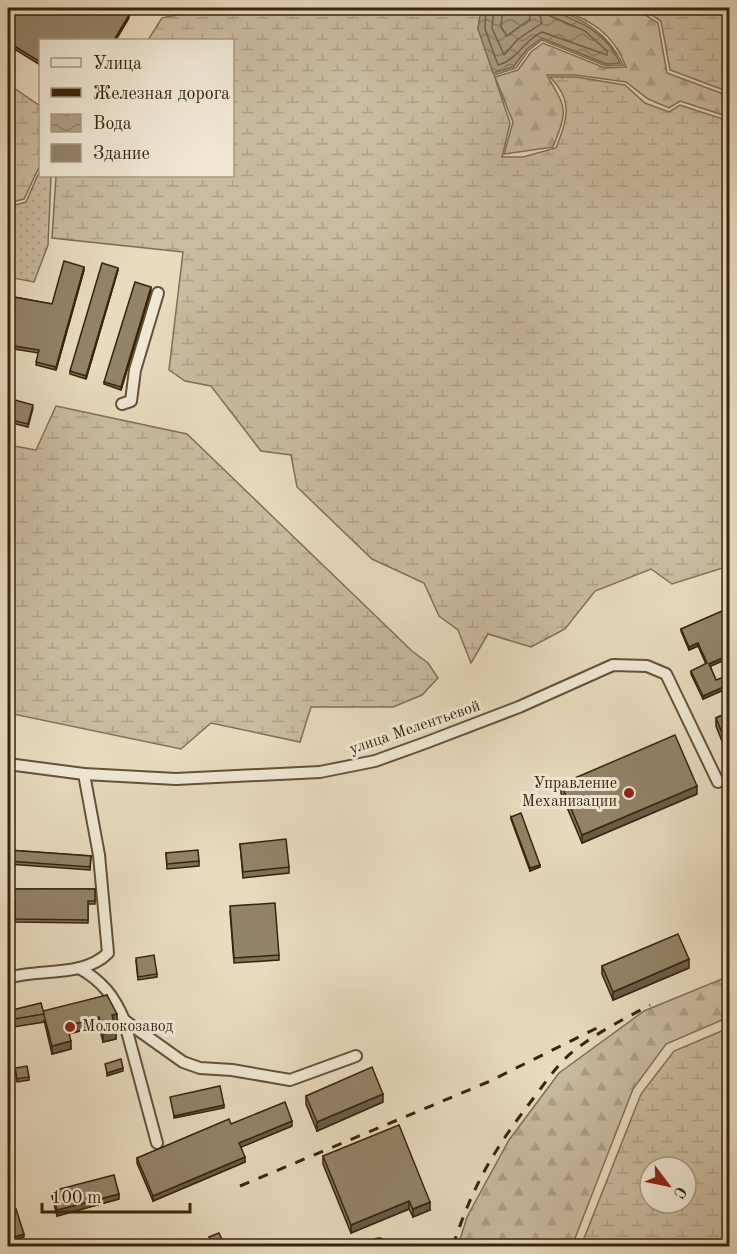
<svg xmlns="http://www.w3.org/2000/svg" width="737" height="1254" viewBox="0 0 737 1254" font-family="'Old Standard TT',serif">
<defs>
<pattern id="grass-dots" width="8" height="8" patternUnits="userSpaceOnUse" patternTransform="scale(1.5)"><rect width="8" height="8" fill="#cabca0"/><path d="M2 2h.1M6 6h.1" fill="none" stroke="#aea188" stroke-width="1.8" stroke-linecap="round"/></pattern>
<pattern id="forest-firs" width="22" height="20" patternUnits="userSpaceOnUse" patternTransform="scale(1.5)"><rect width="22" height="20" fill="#cabca0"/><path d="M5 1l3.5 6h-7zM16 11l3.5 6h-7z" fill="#aea188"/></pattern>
<pattern id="wetland-marsh" width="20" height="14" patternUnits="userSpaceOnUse" patternTransform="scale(1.5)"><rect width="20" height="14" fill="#cabca0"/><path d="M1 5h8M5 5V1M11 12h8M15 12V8" fill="none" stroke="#aea188"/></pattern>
<pattern id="water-waves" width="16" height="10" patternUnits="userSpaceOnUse" patternTransform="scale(1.5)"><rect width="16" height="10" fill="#ac9d81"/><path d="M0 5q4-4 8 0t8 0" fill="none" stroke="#8d8068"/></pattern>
</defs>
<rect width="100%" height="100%" fill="#e8dbbe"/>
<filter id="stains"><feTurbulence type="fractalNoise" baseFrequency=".00333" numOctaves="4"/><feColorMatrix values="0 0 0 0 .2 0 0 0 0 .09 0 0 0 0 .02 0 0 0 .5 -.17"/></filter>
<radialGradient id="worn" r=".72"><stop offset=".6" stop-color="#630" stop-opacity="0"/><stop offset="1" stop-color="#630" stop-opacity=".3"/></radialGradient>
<polygon fill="url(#grass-dots)" stroke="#807056" stroke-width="1.5" points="40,170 40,176 51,176 48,245 34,282 8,277 8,207 26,202"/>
<g fill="url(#forest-firs)" stroke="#807056" stroke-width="1.5">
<path d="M558,8H635L658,23L667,73L729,96V117L680,101L669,108L648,99L626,82L575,75H547C566,109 569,107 553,147L504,154L513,122L495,77L518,70L531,52L543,43L605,68L626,67C613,32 591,21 558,8Z"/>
<polygon points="729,976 729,1017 666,1044 633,1089 572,1246 458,1246 467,1217 509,1140 559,1073 644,1011"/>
</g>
<g fill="url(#wetland-marsh)" stroke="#807056" stroke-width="1.5" fill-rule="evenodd">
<path d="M196,8H481L478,29L513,67L527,49L542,38L606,64L619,63C609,33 580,22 553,11L551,8C582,18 609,33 623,65L606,66L542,40L528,51L516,68L494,75L510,123L502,157H523L556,148C567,120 574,101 550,77H576L625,85L645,103L669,112L680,105L729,121V566L672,584L651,569L595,591L565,629L531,647L488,634L471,663L458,630L439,616L424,583L372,559L297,487L291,455L261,451L211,386L185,381L169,370L183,252L52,238L56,176H232V40H148L162,18L192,12Z"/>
<polygon points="641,8 726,8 730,32 729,92 670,70 661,21"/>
<polygon points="8,84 40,106 40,165 24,199 8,203"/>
<polygon points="56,406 187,434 412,651 428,663 438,678 422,695 393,707 311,707 300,742 211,723 181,749 8,713 8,445 36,450"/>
<path d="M729,1028V1246H581L641,1094L674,1051ZM650,1167H686V1203H650Z"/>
</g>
<path fill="url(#water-waves)" stroke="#7d6d52" stroke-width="1.5" d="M481,8H551L553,11C581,22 607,33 620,63L607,64L542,38L527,49L513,67L493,73L478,29Z"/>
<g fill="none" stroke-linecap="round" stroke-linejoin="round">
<g stroke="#726046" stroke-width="1.5">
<path d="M486,8L485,29L498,65C516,61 524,40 542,32L607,55V51L585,31L550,16L546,8"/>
<polyline points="494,8 492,28 504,55 518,39 542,23 538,8"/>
<polyline points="503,8 501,27 507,36 530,19 529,8"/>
</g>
<defs>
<g id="minor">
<polyline points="122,404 131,401 135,370 158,293"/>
<polyline points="8,764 84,774 176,779 320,772 375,761 425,743 519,707 613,665 647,666 666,674 718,782"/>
<path d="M79,968C102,981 114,996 124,1020L157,1143"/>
<path d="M8,978C39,968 83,978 108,953L99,855L84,774"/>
<polyline points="124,1020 183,1062 200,1068 232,1070 290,1080 356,1056"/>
<polyline points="374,1246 379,1244"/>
</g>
</defs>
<use href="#minor" stroke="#635238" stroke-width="14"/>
<use href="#minor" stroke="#f0e8d5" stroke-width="10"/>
<g stroke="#37240b" stroke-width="3" stroke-dasharray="10 10" stroke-linecap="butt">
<polyline points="240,1186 488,1082 601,1026"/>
<path d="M453,1246C473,1184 496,1146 536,1095C548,1079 559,1062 575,1050C598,1032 624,1019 650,1005"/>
</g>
</g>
<g fill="#7e7159" stroke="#37240b" stroke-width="1.5">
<polygon points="129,18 40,40 40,65 8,45 8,27"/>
<polygon points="84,270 56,370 36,365 39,353 8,348 8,296 52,304"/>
<polygon points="118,270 86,379 70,374 70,371"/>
<polygon points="151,290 121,390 104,384 104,382"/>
<polygon points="8,398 33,408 28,427 8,422"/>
<polygon points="681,629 729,633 725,635 729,644 729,658 710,666 716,680 728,688 703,699 691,674 691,671 706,664 698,646 689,650 681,631"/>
<polygon points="729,712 729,759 716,726 716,718"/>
<polygon points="561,784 697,794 582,843 561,793"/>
<polygon points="511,817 540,867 530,871 511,819"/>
<polygon points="240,844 289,867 289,873 243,878"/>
<polygon points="8,850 91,856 90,870 8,864"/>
<polygon points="166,853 199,861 199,866 167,869"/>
<polygon points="8,889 95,889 95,904 88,904 88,923 15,922 15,904 8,904"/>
<polygon points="230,912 279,955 279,960 234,963"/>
<polygon points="136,961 157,974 157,977 138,980"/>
<polygon points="602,966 689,968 613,1000 602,974"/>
<polygon points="107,995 117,1022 114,1023 116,1039 103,1042 99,1026 69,1034 71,1049 52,1054 44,1020 44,1022 14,1027 12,1019 12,1010 43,1013"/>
<polygon points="15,1068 29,1077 29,1080 17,1082"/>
<polygon points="306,1096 383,1102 317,1131 306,1104"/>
<polygon points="231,1124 292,1126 241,1147 245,1162 153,1201 137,1163 137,1158"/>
<polygon points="323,1156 430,1210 413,1217 409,1209 351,1233 323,1164"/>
<polygon points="52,1191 119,1199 57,1216 52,1196"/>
</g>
<g fill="#675c49" stroke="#37240b" stroke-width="1.5">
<polygon points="129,15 129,18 116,40 114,40"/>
<polygon points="84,267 84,270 56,370 56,367"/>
<polygon points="118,268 118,270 86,379 86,376"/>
<polygon points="151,287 151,290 121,390 121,387"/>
<polygon points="698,643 698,646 689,650 689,647"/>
<polygon points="729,655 729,658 709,667 709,664"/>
<polygon points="728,685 728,688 703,699 703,696"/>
<polygon points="697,786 697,794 582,843 582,835"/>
<polygon points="540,865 540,867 530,871 530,868"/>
<polygon points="12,954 12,956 8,958 8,955"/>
<polygon points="689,959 689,968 613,1000 613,992"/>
<polygon points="117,1014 117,1022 112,1023 112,1015"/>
<polygon points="99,1017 99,1026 67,1034 67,1026"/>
<polygon points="116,1030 116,1039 103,1042 103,1034"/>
<polygon points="71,1041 71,1049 52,1054 52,1046"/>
<polygon points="123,1068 123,1071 107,1076 107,1073"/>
<polygon points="383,1094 383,1102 317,1131 317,1122"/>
<polygon points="224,1105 224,1108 174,1118 174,1116"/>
<polygon points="292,1121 292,1126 239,1148 239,1143"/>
<polygon points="245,1157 245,1162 153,1201 153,1196"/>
<polygon points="119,1194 119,1199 57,1216 57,1210"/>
<polygon points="409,1201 409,1209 351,1233 351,1225"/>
<polygon points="430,1202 430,1210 413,1217 413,1209"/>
<polygon points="24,1234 24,1237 8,1242 8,1239"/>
</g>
<g fill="#938368" stroke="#37240b" stroke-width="1.5">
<polygon points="19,8 116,8 129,15 114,40 40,40 40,62 8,42 8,27"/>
<polygon points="64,261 84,267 56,367 36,362 39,350 8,345 8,296 52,304"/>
<polygon points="102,263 118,268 86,376 70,371"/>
<polygon points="135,282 151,287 121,387 104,382"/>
<polygon points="8,398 33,405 28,424 8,419"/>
<polygon points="729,608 729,630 724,633 729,644 729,655 709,664 716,680 724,677 728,685 703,696 691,671 707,663 698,643 689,647 681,629"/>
<polygon points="729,712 729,750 716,718"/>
<polygon points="675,735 697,786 582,835 561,784"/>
<polygon points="521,813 540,865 530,868 511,817"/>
<polygon points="286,839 289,867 243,872 240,844"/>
<polygon points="8,850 91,856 90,867 8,861"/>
<polygon points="198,850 199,861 167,864 166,853"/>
<polygon points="8,889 95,889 95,901 88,901 88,920 15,919 15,901 8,901"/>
<polygon points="275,903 279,955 234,958 230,906"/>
<polygon points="678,934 689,959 613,992 602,966"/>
<polygon points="8,937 12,954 8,955"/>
<polygon points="154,955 157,974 138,977 136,958"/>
<polygon points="107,995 117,1014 112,1015 116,1030 103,1034 99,1017 67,1026 71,1041 52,1046 43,1011"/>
<polygon points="41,1003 44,1014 14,1019 12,1010"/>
<polygon points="121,1059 123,1068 107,1073 105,1064"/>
<polygon points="27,1066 29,1077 17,1079 15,1068"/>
<polygon points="372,1067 383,1094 317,1122 306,1096"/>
<polygon points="220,1086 224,1105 174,1116 170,1097"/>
<polygon points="285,1102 292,1121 239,1143 245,1157 153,1196 137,1158 229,1119 231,1124"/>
<polygon points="399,1125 430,1202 413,1209 409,1201 351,1225 323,1156"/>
<polygon points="114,1175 119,1194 57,1210 52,1191"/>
<polygon points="16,1209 24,1234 8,1239 8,1211"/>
<polygon points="219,1233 225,1246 213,1246 209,1237"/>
<polygon points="300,1242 302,1246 291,1246"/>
</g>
<g fill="#8f2418" stroke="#f0e8d5" stroke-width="2">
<circle cx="629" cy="793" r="6"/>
<circle cx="70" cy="1027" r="6"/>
</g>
<g text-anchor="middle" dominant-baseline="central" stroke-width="6" stroke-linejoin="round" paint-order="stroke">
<g font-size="16" fill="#37240b" stroke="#f0e8d5">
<text transform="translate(415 728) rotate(-19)">улица Мелентьевой</text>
</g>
<g font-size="16" fill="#37240b" stroke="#f0e8d5" text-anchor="end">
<text x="617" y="784">Управление<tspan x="617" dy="18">Механизации</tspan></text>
<text x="82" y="1027" text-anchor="start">Молокозавод</text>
</g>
</g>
<rect width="737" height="1254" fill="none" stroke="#e8dbbe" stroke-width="30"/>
<rect x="9" y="9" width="719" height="1236" fill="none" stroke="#37240b" stroke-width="3"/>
<rect x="15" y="15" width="707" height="1224" fill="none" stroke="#37240b" stroke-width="1.5"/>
<rect x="39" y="39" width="195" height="138" fill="#f0e8d5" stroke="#a69a84" stroke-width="1.5"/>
<rect x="51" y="58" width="30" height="9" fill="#f0e8d5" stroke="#a69a84" stroke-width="1.5"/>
<text x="93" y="69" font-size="18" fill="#37240b">Улица</text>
<rect x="51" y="88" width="30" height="9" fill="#37240b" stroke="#a69a84" stroke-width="1.5"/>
<text x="93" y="99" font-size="18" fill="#37240b">Железная дорога</text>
<rect x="51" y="114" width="30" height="18" fill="url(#water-waves)" stroke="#a69a84" stroke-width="1.5"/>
<text x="93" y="129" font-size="18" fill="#37240b">Вода</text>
<rect x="51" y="144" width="30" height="18" fill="#938368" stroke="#a69a84" stroke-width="1.5"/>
<text x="93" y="159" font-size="18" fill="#37240b">Здание</text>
<g transform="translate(668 1185) rotate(122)"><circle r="28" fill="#f0e8d5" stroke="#a69a84" stroke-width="1.5"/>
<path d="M0-4.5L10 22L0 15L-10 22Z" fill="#8f2418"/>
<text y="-9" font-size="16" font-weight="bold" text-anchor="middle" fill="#37240b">С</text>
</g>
<path d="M42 1203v9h148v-9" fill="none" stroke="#37240b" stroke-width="3"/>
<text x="51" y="1203" font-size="18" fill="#37240b" stroke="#f0e8d5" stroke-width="4.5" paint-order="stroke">100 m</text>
<rect width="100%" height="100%" filter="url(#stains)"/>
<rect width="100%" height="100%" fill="url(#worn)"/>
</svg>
